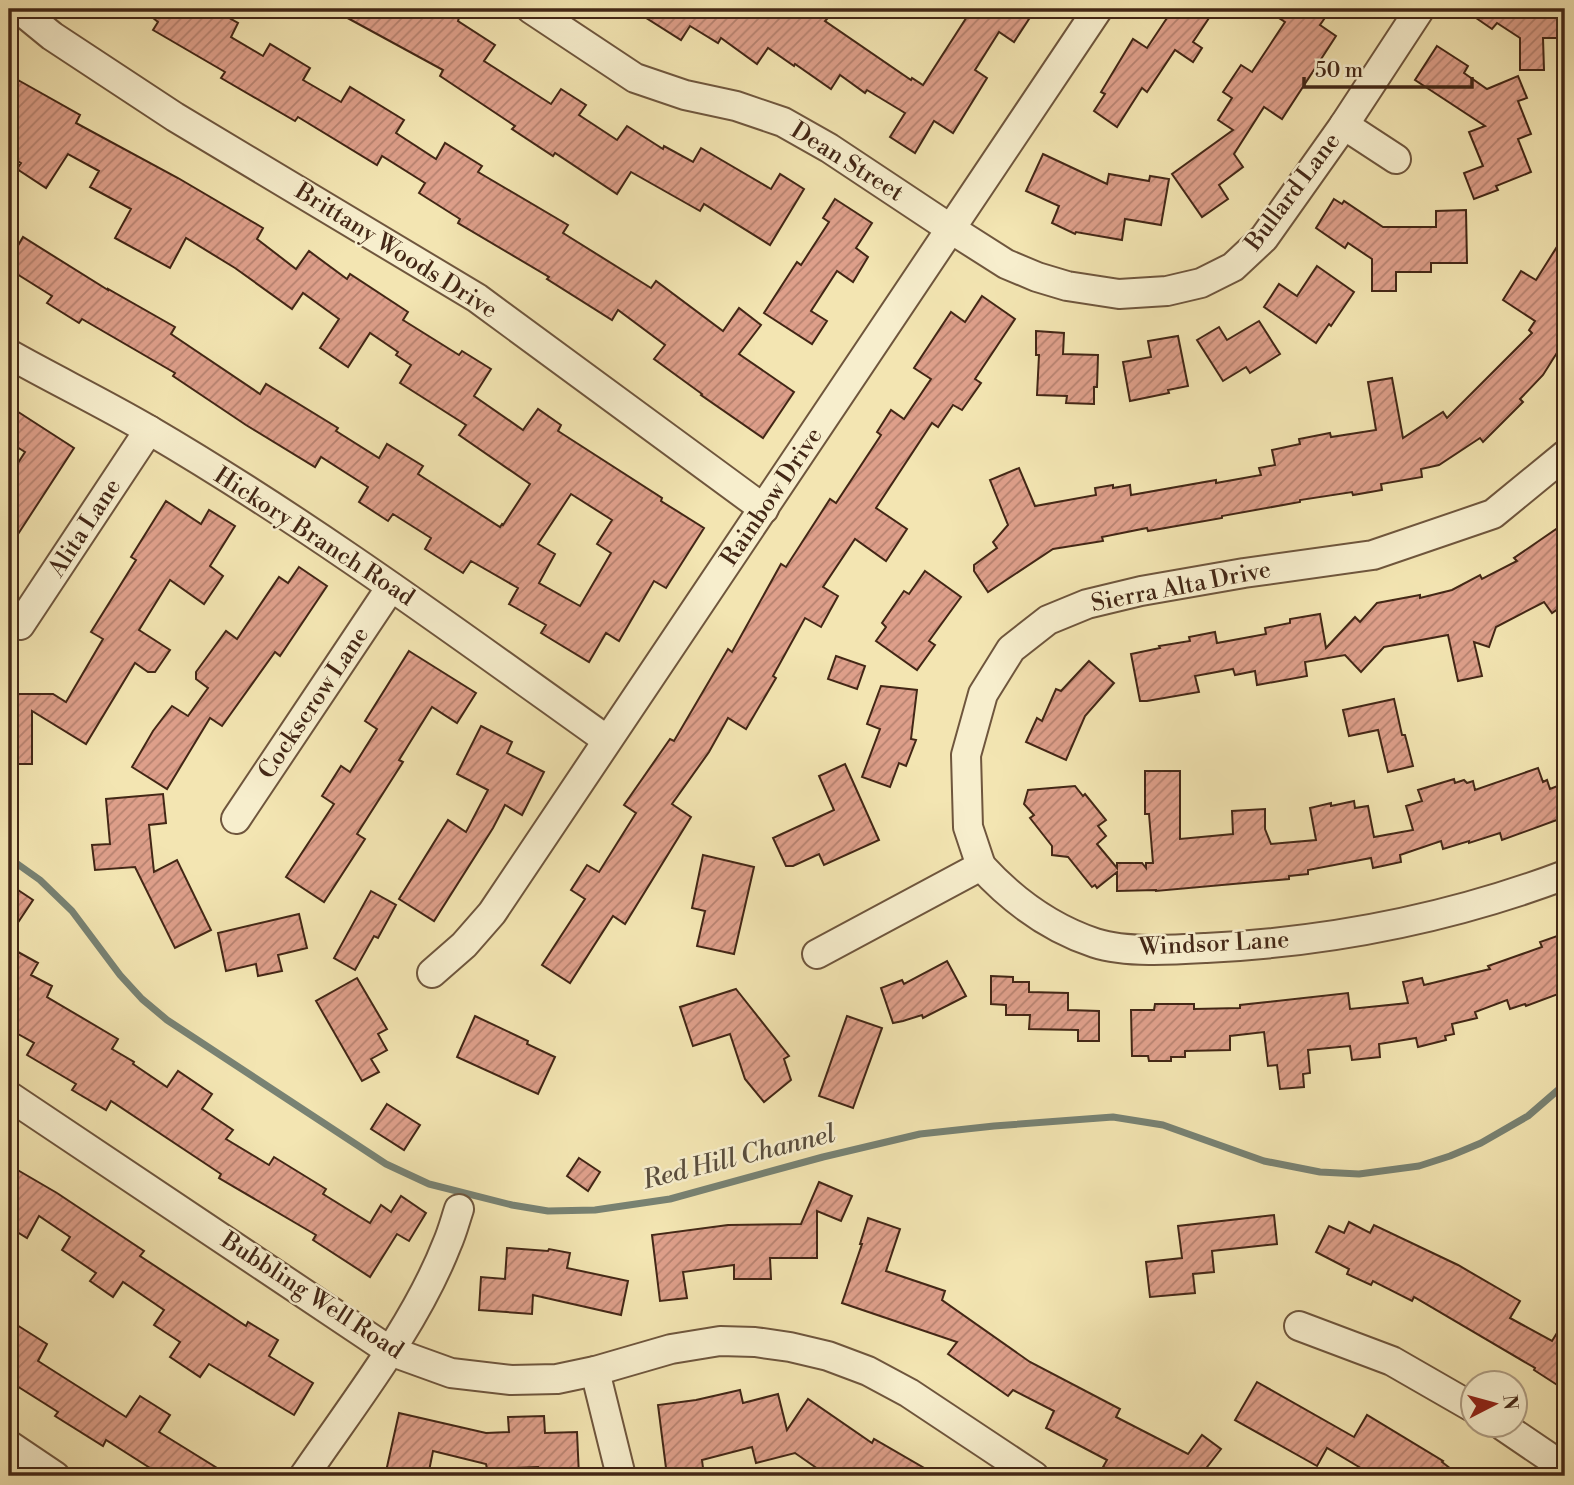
<svg xmlns="http://www.w3.org/2000/svg" width="1574" height="1485" viewBox="0 0 1574 1485" font-family="'Libre Bodoni',serif">
<defs>
<pattern id="building-hatch" width="6" height="6" patternUnits="userSpaceOnUse" patternTransform="scale(1.75)"><rect width="6" height="6" fill="#de9f8a"/><path d="M-1 1l2-2M0 6l6-6M5 7l2-2" fill="none" stroke="#b68270"/></pattern>
</defs>
<rect width="100%" height="100%" fill="#f3e5b2"/>
<filter id="stains"><feTurbulence type="fractalNoise" baseFrequency=".00286" numOctaves="4"/><feColorMatrix values="0 0 0 0 .2 0 0 0 0 .09 0 0 0 0 .02 0 0 0 .5 -.17"/></filter>
<radialGradient id="worn" r=".72"><stop offset=".6" stop-color="#630" stop-opacity="0"/><stop offset="1" stop-color="#630" stop-opacity=".3"/></radialGradient>
<g fill="none" stroke-linecap="round" stroke-linejoin="round">
<polyline stroke="#788273" stroke-width="7" points="9,858 40,880 72,911 120,975 142,999 167,1020 386,1164 429,1184 512,1205 548,1211 595,1210 670,1199 823,1157 920,1134 994,1126 1113,1117 1163,1125 1264,1161 1320,1172 1359,1174 1419,1166 1450,1156 1481,1143 1528,1116 1565,1084"/>
</g>
<g fill="url(#building-hatch)" stroke="#432716" stroke-width="2" fill-rule="evenodd">
<polygon points="142,9 213,9 238,23 231,37 263,56 270,44 310,68 303,80 341,102 350,87 404,120 396,133 436,159 445,143 482,166 478,172 568,225 563,233 651,288 656,281 723,331 739,308 761,325 739,354 794,392 763,438 701,395 702,394 654,359 665,345 618,310 612,320 547,279 549,277 458,223 460,219 419,193 425,183 382,156 377,165 298,117 295,121 221,78 225,72 153,30 158,22"/>
<polygon points="331,9 442,9 459,18 458,21 495,45 484,61 551,104 561,89 586,105 579,115 617,140 627,126 663,149 664,146 693,162 701,148 771,189 780,174 804,189 770,245 704,204 700,211 631,172 617,194 555,153 553,156 512,129 515,126 440,76 443,70"/>
<polygon points="632,9 815,9 828,18 825,21 911,80 912,78 923,85 972,9 1014,9 1029,19 1014,42 999,32 975,70 987,78 953,133 934,121 915,153 890,137 905,113 867,90 865,93 840,75 831,89 795,64 794,66 768,48 757,64 721,38 718,43 690,26 681,40"/>
<polygon points="1173,9 1215,9 1193,42 1202,48 1193,62 1175,50 1147,92 1142,88 1117,127 1094,111 1105,94 1101,92 1133,39 1147,48"/>
<polygon points="1265,9 1331,9 1320,25 1336,36 1282,119 1264,107 1234,154 1243,167 1219,185 1228,199 1202,217 1172,174 1233,130 1218,120 1232,98 1223,92 1241,65 1252,72 1285,22"/>
<polygon points="1463,9 1565,9 1565,38 1543,38 1544,70 1520,70 1520,38 1497,23 1492,29"/>
<polygon points="1437,46 1468,66 1464,73 1487,89 1518,76 1527,98 1518,101 1531,134 1518,139 1531,172 1496,186 1498,190 1474,199 1464,173 1483,166 1469,132 1485,126 1415,80"/>
<path d="M18,80L80,115L76,123L178,178L263,228L257,239L296,269L309,251L347,279L350,274L408,312L403,320L459,355L462,351L491,369L474,396L523,430L538,409L561,425L558,431L662,498L661,501L704,528L666,588L654,581L619,641L606,633L589,662L541,633L546,625L509,604L518,588L471,561L463,573L425,549L431,538L393,514L388,521L359,502L368,487L321,457L315,467L246,425L173,376L175,373L82,319L79,323L47,303L52,296L9,269V261L23,237L108,290V289L175,327L171,334L260,394L266,384L338,428L336,431L379,458L387,444L423,466L418,474L500,527L502,524L503,525L530,484L459,435L466,425L400,383L411,365L396,355L398,352L370,333L348,367L320,348L339,319L303,293L292,309L235,268L186,238L170,268L115,238L131,209L90,187L99,171L68,154L46,188L17,169L21,163L9,156V95ZM571,494L612,520L597,544L611,553L580,606L539,583L555,554L538,544Z"/>
<polygon points="1043,154 1107,184 1109,174 1149,181 1150,176 1169,179 1161,225 1125,219 1122,240 1076,232 1075,234 1052,223 1059,206 1026,191"/>
<polygon points="835,199 872,223 856,248 868,257 853,282 837,271 811,311 827,321 812,344 764,313 797,262 801,265 829,222 823,218"/>
<polygon points="1334,199 1342,204 1344,201 1383,227 1436,227 1436,211 1466,210 1467,263 1431,263 1431,272 1396,272 1396,291 1372,291 1372,259 1348,243 1345,248 1316,228"/>
<polygon points="1565,234 1565,340 1543,375 1520,399 1523,402 1483,442 1480,438 1439,465 1421,469 1422,477 1381,484 1382,490 1353,495 1352,492 1300,500 1300,502 1222,516 1222,518 1148,531 1147,528 1102,537 1103,541 1053,549 988,592 974,571 974,565 997,548 993,542 1008,525 990,480 1019,468 1035,506 1096,495 1095,488 1113,485 1113,488 1130,485 1131,495 1216,480 1216,483 1261,475 1259,468 1275,465 1272,450 1300,444 1299,439 1330,433 1331,437 1376,430 1368,382 1392,378 1403,438 1443,412 1447,418 1532,333 1529,330 1535,321 1503,300 1521,271 1536,280"/>
<polygon points="1317,266 1354,292 1331,326 1329,324 1316,343 1264,307 1279,284 1297,296"/>
<polygon points="982,296 1015,319 975,379 981,383 962,410 953,405 938,427 932,423 876,508 907,529 886,561 855,539 823,587 838,596 821,627 805,618 773,676 776,678 746,729 728,718 709,752 672,804 691,817 625,924 613,916 570,983 542,965 585,899 571,890 587,865 599,872 636,813 624,805 670,739 674,741 728,649 732,652 781,564 786,567 830,499 836,503 881,435 877,432 891,410 904,419 931,379 914,368 951,312 965,322"/>
<polygon points="1259,321 1280,354 1250,373 1246,367 1223,381 1197,340 1219,327 1227,340"/>
<polygon points="1036,331 1064,333 1063,354 1098,355 1097,387 1094,387 1094,404 1066,403 1067,396 1037,395 1039,355 1036,355"/>
<polygon points="1178,336 1188,386 1168,390 1169,393 1130,401 1123,362 1151,357 1148,341"/>
<polygon points="9,406 74,448 9,548 9,477 25,452 9,442"/>
<polygon points="166,501 201,524 209,510 235,526 210,566 223,576 204,604 170,580 139,630 170,650 155,672 148,672 135,663 86,744 32,711 32,764 9,764 9,717 10,717 9,694 53,694 66,702 103,639 91,632 136,560 131,557"/>
<polygon points="1565,523 1565,574 1558,579 1565,590 1565,604 1552,613 1544,602 1496,627 1489,647 1474,642 1482,676 1458,681 1448,635 1384,647 1361,672 1345,655 1305,662 1307,676 1257,685 1255,671 1235,675 1233,669 1195,676 1199,692 1147,701 1140,701 1131,654 1160,648 1159,646 1190,641 1189,637 1215,632 1217,643 1266,634 1265,628 1290,623 1290,619 1320,614 1326,648 1355,617 1360,622 1377,603 1420,595 1420,598 1452,590 1480,575 1482,579 1517,561 1514,558"/>
<polygon points="299,567 327,586 280,656 275,652 222,726 210,718 167,789 132,767 153,731 172,706 188,716 208,688 196,679 196,672 226,631 237,639 279,577 288,583"/>
<polygon points="925,571 961,597 929,641 935,645 917,670 876,641 886,627 882,623 904,591 909,594"/>
<polygon points="409,651 476,693 457,723 432,707 399,760 403,762 357,834 365,839 324,902 286,877 334,804 322,796 341,766 350,772 377,729 365,721"/>
<polygon points="836,656 865,666 857,689 828,679"/>
<polygon points="1089,661 1114,683 1085,716 1066,760 1026,742 1037,718 1042,721 1056,689 1061,691"/>
<polygon points="881,686 917,690 911,739 916,740 906,766 899,763 890,787 862,777 880,729 867,724"/>
<polygon points="1394,699 1402,735 1405,735 1413,766 1388,772 1378,730 1349,736 1343,710"/>
<polygon points="481,726 512,742 507,753 544,772 522,815 505,805 493,828 434,921 399,899 448,820 466,832 488,790 457,774"/>
<polygon points="845,764 879,840 824,865 819,854 793,866 786,866 773,838 834,810 819,776"/>
<polygon points="1538,768 1543,782 1547,780 1550,789 1565,783 1565,817 1502,840 1500,833 1469,843 1469,841 1443,849 1441,841 1400,855 1401,862 1373,868 1371,858 1308,870 1308,874 1289,876 1289,879 1156,891 1156,890 1117,891 1117,872 1097,888 1095,885 1092,887 1068,857 1052,855 1052,846 1030,818 1034,815 1024,804 1028,790 1075,786 1083,796 1085,794 1106,820 1098,826 1106,836 1097,844 1117,868 1117,863 1142,863 1146,868 1146,863 1153,863 1149,814 1145,814 1145,771 1180,771 1180,839 1233,834 1232,811 1265,809 1265,829 1271,844 1316,840 1310,808 1331,803 1331,806 1354,801 1355,808 1368,806 1374,837 1413,830 1406,806 1422,801 1418,790 1454,779 1455,783 1464,780 1467,783 1473,781 1475,790"/>
<polygon points="163,794 166,823 149,825 154,872 177,860 211,930 175,948 135,867 95,870 92,845 110,844 106,799"/>
<polygon points="703,855 754,867 734,954 697,946 705,911 692,908"/>
<polygon points="9,884 33,900 9,936"/>
<polygon points="371,891 396,905 378,938 374,936 355,970 334,958"/>
<polygon points="299,914 307,948 278,955 282,971 258,976 256,964 226,971 218,933"/>
<polygon points="1560,935 1565,949 1565,985 1559,987 1561,993 1526,1006 1525,1004 1510,1009 1507,1000 1475,1012 1477,1018 1452,1024 1454,1034 1445,1036 1446,1040 1418,1047 1416,1038 1379,1044 1380,1057 1352,1060 1350,1046 1308,1050 1310,1073 1303,1074 1304,1087 1280,1089 1277,1065 1268,1066 1264,1032 1230,1036 1230,1050 1185,1051 1185,1057 1171,1057 1171,1061 1149,1061 1148,1056 1132,1056 1131,1010 1154,1010 1155,1004 1194,1004 1194,1009 1240,1008 1240,1005 1348,993 1350,1009 1408,1003 1403,982 1422,978 1424,985 1490,969 1488,966 1542,947 1540,942"/>
<polygon points="9,947 38,963 31,975 52,986 47,997 118,1039 112,1049 134,1062 133,1064 167,1087 178,1071 212,1094 202,1109 233,1130 226,1139 269,1165 274,1157 326,1189 323,1194 370,1223 381,1205 391,1212 401,1196 426,1213 409,1241 397,1234 370,1277 313,1240 316,1235 219,1178 221,1174 111,1101 106,1110 72,1090 76,1084 27,1055 34,1043 9,1029"/>
<polygon points="947,961 966,996 923,1018 922,1015 903,1021 893,1023 881,988 902,980 904,984"/>
<polygon points="991,976 1013,977 1013,982 1029,982 1029,992 1068,993 1068,1010 1099,1011 1099,1041 1078,1041 1078,1030 1029,1029 1030,1015 1006,1015 1006,1005 991,1004"/>
<polygon points="357,978 387,1029 378,1034 387,1050 371,1059 379,1072 362,1081 316,1001"/>
<polygon points="736,989 789,1056 784,1059 791,1080 764,1102 745,1079 730,1034 693,1046 680,1007"/>
<polygon points="475,1016 528,1041 527,1044 555,1057 538,1094 457,1057"/>
<polygon points="847,1016 882,1028 853,1108 819,1096"/>
<polygon points="387,1104 420,1125 404,1150 371,1129"/>
<polygon points="579,1158 600,1172 588,1191 567,1176"/>
<polygon points="9,1165 57,1193 144,1251 140,1256 246,1326 248,1322 278,1340 269,1356 313,1383 294,1415 209,1364 200,1377 170,1357 180,1342 154,1325 164,1310 123,1282 113,1297 90,1281 96,1273 62,1250 70,1237 39,1216 27,1238 9,1227"/>
<polygon points="819,1182 852,1196 841,1221 817,1211 817,1258 770,1258 771,1279 734,1279 734,1265 683,1272 687,1298 660,1301 652,1235 728,1225 801,1224"/>
<polygon points="1274,1215 1277,1244 1212,1251 1214,1272 1193,1274 1195,1293 1150,1297 1146,1262 1182,1258 1178,1226"/>
<polygon points="868,1218 900,1229 886,1271 945,1291 942,1300 1030,1362 1120,1409 1116,1417 1188,1454 1202,1435 1221,1449 1200,1476 1122,1476 1103,1467 1107,1460 1046,1428 1054,1411 1013,1390 1008,1396 948,1354 957,1342 842,1303 862,1244 860,1244"/>
<polygon points="1349,1222 1370,1233 1374,1225 1458,1265 1520,1301 1510,1318 1552,1341 1565,1320 1565,1390 1534,1370 1535,1368 1414,1297 1412,1301 1373,1281 1371,1285 1347,1274 1349,1269 1316,1252 1329,1226 1344,1233"/>
<polygon points="507,1248 548,1251 549,1249 570,1253 567,1268 628,1281 621,1315 533,1295 532,1314 479,1310 481,1277 505,1279"/>
<polygon points="9,1320 47,1344 38,1361 126,1417 140,1396 170,1415 159,1432 230,1476 145,1476 150,1468 106,1440 103,1446 55,1416 58,1412 9,1381"/>
<polygon points="1257,1382 1354,1437 1367,1415 1443,1461 1442,1462 1460,1476 1360,1476 1364,1470 1327,1448 1317,1466 1235,1420"/>
<polygon points="740,1390 743,1403 778,1394 787,1430 808,1399 872,1443 874,1439 938,1476 828,1476 795,1453 756,1463 752,1447 702,1460 704,1476 667,1476 658,1405 696,1400"/>
<polygon points="399,1413 486,1433 509,1432 508,1417 544,1416 545,1433 577,1432 579,1476 539,1476 538,1467 487,1469 486,1464 433,1451 428,1476 385,1476"/>
</g>
<g fill="none" stroke-linecap="round" stroke-linejoin="round">
<defs>
<g id="minor">
<polyline points="19,9 52,36 175,117 477,298 764,509"/>
<polyline points="531,9 635,78 685,95 736,106 783,122 829,148 951,229 1006,264 1037,277 1067,286 1119,294 1167,291 1201,283 1233,267 1264,238 1344,125 1420,9"/>
<polyline points="1344,125 1396,159"/>
<path d="M9,354C55,380 103,403 149,430C308,523 457,633 607,740"/>
<polyline points="20,625 149,430"/>
<polyline points="236,819 391,587"/>
<polyline points="981,866 968,827 966,755 983,694 1011,649 1048,620 1087,604 1141,591 1244,573 1373,555 1493,514 1565,455"/>
<path d="M817,954L981,866C1012,900 1050,928 1095,943C1126,953 1173,950 1206,948C1328,942 1451,918 1565,875"/>
<polyline points="432,973 464,945 492,913 1098,9"/>
<polyline points="9,1096 390,1351 451,1373 511,1380 557,1379 595,1371 671,1349 720,1341 755,1342 790,1347 828,1356 868,1371 909,1393 1034,1476"/>
<polyline points="1299,1326 1392,1361 1472,1407"/>
<polyline points="595,1371 621,1476"/>
<polyline points="1503,1426 1565,1468"/>
<polyline points="9,1445 55,1476"/>
<path d="M304,1476C353,1404 415,1326 447,1244C452,1233 455,1221 459,1209"/>
</g>
</defs>
<use href="#minor" stroke="#6f563d" stroke-width="32"/>
<use href="#minor" stroke="#f7eecd" stroke-width="28"/>
</g>
<g text-anchor="middle" dominant-baseline="central" stroke-width="5" stroke-linejoin="round" paint-order="stroke">
<g font-size="24" fill="#432716" stroke="#f7eecd">
<text transform="translate(847 162) rotate(32)">Dean Street</text>
<text transform="translate(1293 192) rotate(-53)">Bullard Lane</text>
<text transform="translate(396 251) rotate(32)">Brittany Woods Drive</text>
<text transform="translate(772 497) rotate(-56)">Rainbow Drive</text>
<text transform="translate(85 528) rotate(-57)">Alita Lane</text>
<text transform="translate(314 537) rotate(33)">Hickory Branch Road</text>
<text transform="translate(1181 587) rotate(-11)">Sierra Alta Drive</text>
<text transform="translate(314 703) rotate(-56)">Cockscrow Lane</text>
<text transform="translate(1214 944) rotate(-3)">Windsor Lane</text>
<text transform="translate(312 1296) rotate(33)">Bubbling Well Road</text>
</g>
<g font-size="26" font-style="italic" fill="#594d3d" stroke="#f7eecd">
<text transform="translate(739 1157) rotate(-14)">Red Hill Channel</text>
</g>
</g>
<rect width="1574" height="1485" fill="none" stroke="#f3e5b2" stroke-width="35"/>
<rect x="10" y="10" width="1553" height="1464" fill="none" stroke="#432716" stroke-width="3.5"/>
<rect x="18" y="18" width="1539" height="1450" fill="none" stroke="#432716" stroke-width="2"/>
<g transform="translate(1494 1404) rotate(84)"><circle r="33" fill="#f7eecd" stroke="#af9e84" stroke-width="2"/>
<path d="M0-5L12 26L0 18L-12 26Z" fill="#8f2418"/>
<text y="-10" font-size="19" font-weight="bold" text-anchor="middle" fill="#432716">N</text>
</g>
<path d="M1304 77v10h168v-10" fill="none" stroke="#432716" stroke-width="3.5"/>
<text x="1315" y="77" font-size="21" fill="#432716" stroke="#f7eecd" stroke-width="5" paint-order="stroke">50 m</text>
<rect width="100%" height="100%" filter="url(#stains)"/>
<rect width="100%" height="100%" fill="url(#worn)"/>
</svg>
